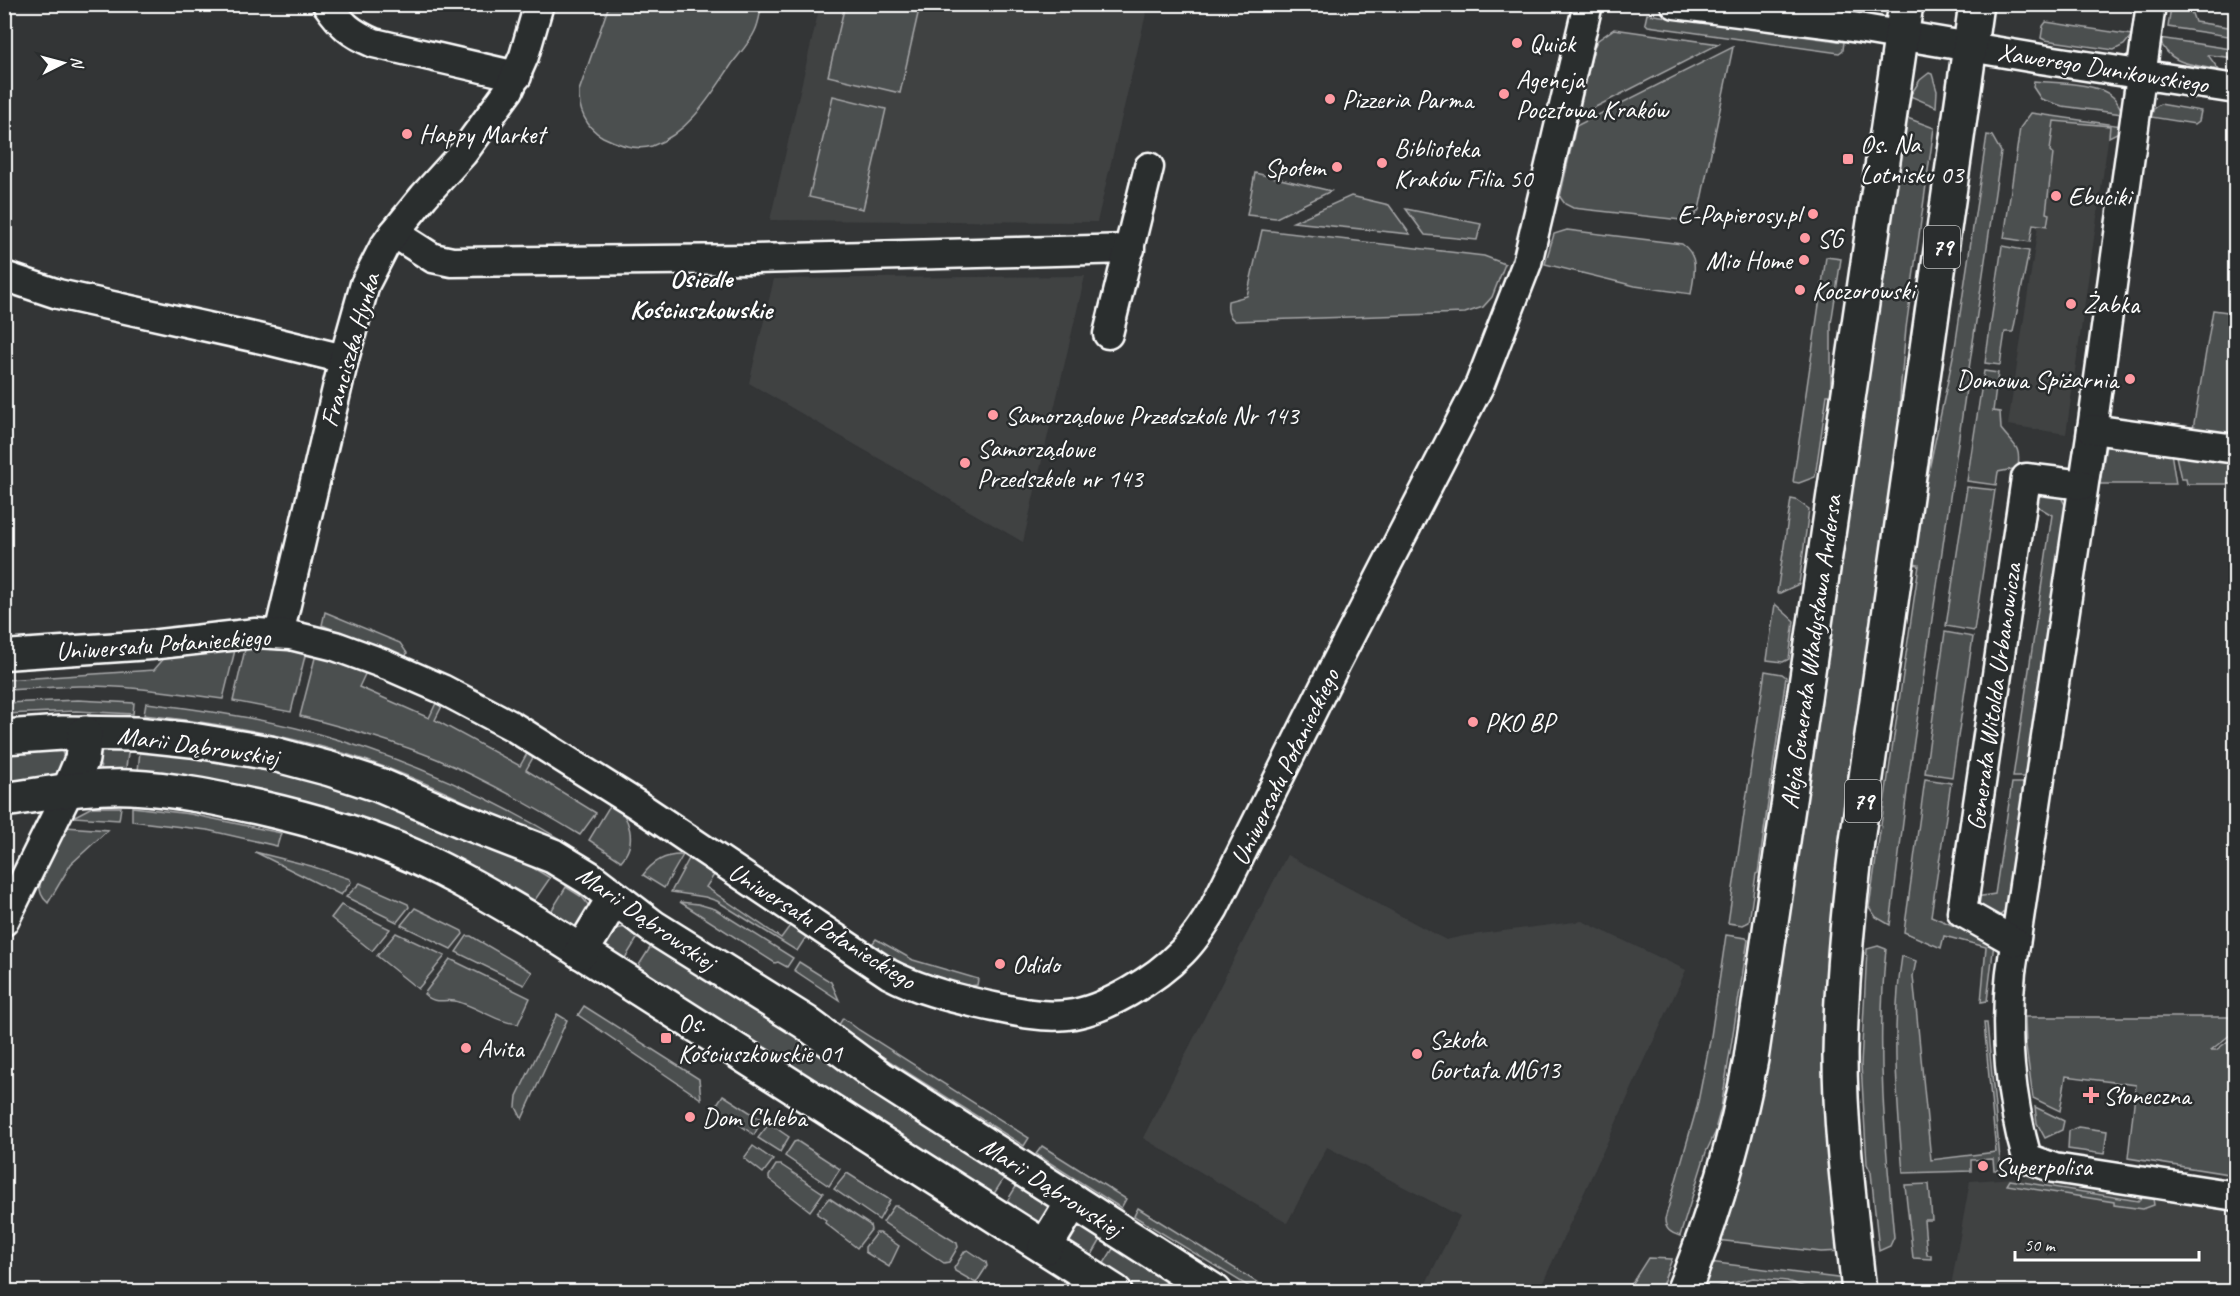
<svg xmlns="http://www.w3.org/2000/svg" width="2240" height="1296" viewBox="0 0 2240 1296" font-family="Caveat,sans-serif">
<rect width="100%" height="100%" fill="#333536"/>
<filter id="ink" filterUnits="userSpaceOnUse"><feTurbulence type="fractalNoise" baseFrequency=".0167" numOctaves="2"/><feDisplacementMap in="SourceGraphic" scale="12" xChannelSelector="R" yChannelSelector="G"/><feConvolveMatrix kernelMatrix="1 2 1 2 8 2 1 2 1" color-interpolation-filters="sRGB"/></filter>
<g filter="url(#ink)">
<g fill="#404243">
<polygon points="820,5 1148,5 1097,222 770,220"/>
<polygon points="2054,120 2110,126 2066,434 2008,425"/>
<polygon points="1085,276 1023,542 749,383 774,279"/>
<polygon points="1287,855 1446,940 1464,936 1582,921 1686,970 1539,1291 1422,1291 1460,1216 1327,1147 1287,1223 1143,1138"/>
<polygon points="2030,1177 2235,1211 2235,1291 1950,1292 1970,1181"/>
</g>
<g fill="#4c4f50" stroke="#a6a7a8" stroke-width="1.5">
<path d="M609,5V4L762,5C760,13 759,23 755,31C750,42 741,52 734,61C712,93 690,133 652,146C636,151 617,144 603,137C586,128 578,109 579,91Z"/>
<polygon points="845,5 920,5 900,93 828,76"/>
<polygon points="2175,5 2189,5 2195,22 2235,28 2235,37 2168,27 2171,7"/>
<polygon points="1647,14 1844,42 1843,50 1839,53 1648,26 1645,23"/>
<polygon points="2046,22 2132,35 2124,45 2114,50 2045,40 2041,38 2043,26"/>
<polygon points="1614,29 1719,44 1578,116 1594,47 1598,40"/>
<path d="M2159,38L2231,49L2235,58L2208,55L2219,70C2193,64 2169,66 2159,38Z"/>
<polygon points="1733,47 1699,210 1694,216 1681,220 1573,208 1565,204 1560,197 1576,126"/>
<polygon points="1929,73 1932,74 1937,91 1936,107 1910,96 1920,80"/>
<path d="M2034,81C2055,83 2097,82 2113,97C2118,102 2120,107 2123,114L2062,106L2041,99L2033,87Z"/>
<polygon points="833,96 886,109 863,209 809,197"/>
<polygon points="2160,104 2201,111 2199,121 2195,124 2151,117 2154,108"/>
<polygon points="2031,113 2122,126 2117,133 2109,137 2110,126 2054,121 2050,151 2053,154 2046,213 2049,214 2047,226 2033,224 2030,242 2004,238 2020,128"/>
<polygon points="1902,116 1934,128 1906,328 1901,382 1897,458 1855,755 1843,1251 1821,1252 1717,1240"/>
<polygon points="1987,135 1992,136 2001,152 1909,775 1890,925 1876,917 1869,907 1919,565 1913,564 1923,498 1955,347"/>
<polygon points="1255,173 1331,191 1276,218 1247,215"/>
<polygon points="1351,196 1389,205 1410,234 1293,222"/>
<polygon points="1406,209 1481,224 1477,240 1425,235"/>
<path d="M1262,230L1484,256L1505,264L1492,297L1483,307L1465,313L1235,321C1228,316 1227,310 1228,301L1247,296Z"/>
<path d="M1567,230L1682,244C1700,256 1694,275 1691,294L1635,286L1545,264L1554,234Z"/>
<polygon points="2002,246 2029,251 2013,332 2005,332 2000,365 1985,363"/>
<polygon points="1826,257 1841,259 1831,324 1831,395 1827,395 1815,477 1799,483 1793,482"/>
<polygon points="2213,310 2235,313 2235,435 2193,429"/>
<path d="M1984,371L1998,373L1993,411L2000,412L2001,429C2014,446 2021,445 2018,468L1998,472L1996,485L1967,481Z"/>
<polygon points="2106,445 2170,446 2176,484 2100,484"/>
<polygon points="2174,447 2235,456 2235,484 2187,484 2186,479 2181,479"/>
<polygon points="1967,487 1995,490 1974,631 1946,626"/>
<polygon points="2043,494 2060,495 2066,507 2027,777 2013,777 2052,515 2035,505 2037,498"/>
<polygon points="1791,499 1796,500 1809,509 1799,584 1780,593 1777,593"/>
<polygon points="1775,604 1794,621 1789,659 1783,662 1767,660"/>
<polygon points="325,612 400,643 407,653 405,659 322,625"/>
<polygon points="1945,632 1973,637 1952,777 1925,773"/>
<polygon points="246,645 262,645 306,652 291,712 233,701"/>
<path d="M236,646L223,699C176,693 127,685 79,686C54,687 29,689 5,690V680L154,670L167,655Z"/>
<path d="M316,654L367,670L359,687L429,718L437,701L443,704L435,720L520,766L529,750L535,754L526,770L596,813L580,835C534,807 487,780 437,759C393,741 347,728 300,716Z"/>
<polygon points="1765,671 1782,674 1786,677 1758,873 1756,874 1749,922 1743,925 1728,923"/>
<polygon points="78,700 134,703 133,714 76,711 5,714 5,703"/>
<path d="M146,703C200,710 255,717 308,731C400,756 488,795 570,845L564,855C492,812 417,775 337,751C274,732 209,722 144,715Z"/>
<polygon points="130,741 124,780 103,772 99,763 102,750"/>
<polygon points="141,741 315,773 515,857 550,878 528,910 480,882 137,781"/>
<polygon points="4,743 60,746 65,760 58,775 48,779 5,781"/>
<polygon points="1925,779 1951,783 1931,916 1994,943 1987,1001 1981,1002 1986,947 1944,936 1941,948 1904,932"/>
<polygon points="2012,783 2026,783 2006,910 1997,918 1977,910 1976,897 1995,894"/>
<path d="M612,802C630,816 638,842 621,861L589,840Z"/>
<polygon points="92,807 121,807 119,820 73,817"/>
<polygon points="132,807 190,814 281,833 277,846 207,830 132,821"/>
<path d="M65,827L108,830L71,864L48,903C42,898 39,891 40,883Z"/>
<polygon points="255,852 311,866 350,879 351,882 341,895"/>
<path d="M683,855L664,888L643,875C653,861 665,854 683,855Z"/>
<polygon points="690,857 716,872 706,887 781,938 792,923 808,934 797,951 717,901 705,897 671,892"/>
<polygon points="360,883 408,904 409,907 397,922 346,897"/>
<polygon points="566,887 582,897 590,907 575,931 545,921"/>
<polygon points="680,902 698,904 715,909 793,958 787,967 778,962 775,963"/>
<polygon points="341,905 390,929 372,951 331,918"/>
<polygon points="415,908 462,931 463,934 451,949 401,925"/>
<polygon points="626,927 640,934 619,968 602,946 611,930"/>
<polygon points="396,933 445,956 418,989 377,956"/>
<path d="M1726,935L1746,938L1748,940L1721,1108L1716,1126L1718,1127L1706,1152L1680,1236C1671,1233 1665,1230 1665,1219L1697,1107L1711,1036Z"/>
<polygon points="467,936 471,936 532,972 524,985 456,952"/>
<path d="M876,939L913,960L978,979L977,985C941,991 900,965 869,948Z"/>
<polygon points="653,943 1010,1169 988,1203 632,976"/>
<path d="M1878,946L1886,949C1876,1045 1885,1141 1894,1237L1890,1246L1879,1251L1871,1172L1867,1164L1861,1065L1867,949Z"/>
<path d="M1902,956L1916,961L1913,976L1931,1160L1996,1152L1984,1023H1987L2001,1170H1994L1993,1159L1971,1160V1171L1903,1173C1897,1102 1891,1027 1902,956Z"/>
<path d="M450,959L530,998L518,1024C495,1022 477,1006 455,1001C441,999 436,1005 424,994Z"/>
<polygon points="799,962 831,982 839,1000 794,970"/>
<polygon points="584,1006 699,1079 701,1099 578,1015"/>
<polygon points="557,1014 567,1020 522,1119 516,1107 517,1096"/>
<polygon points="2025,1017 2235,1017 2235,1031 2211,1050 2216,1050 2235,1036 2235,1175 2128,1158 2136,1085 2066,1076 2060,1111 2033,1098 2026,1046"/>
<polygon points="843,1018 859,1030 1029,1138 1024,1146 837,1028"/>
<polygon points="723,1095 762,1120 754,1135 715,1107"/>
<polygon points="2035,1107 2064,1121 2062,1130 2045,1138 2037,1123"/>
<polygon points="770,1124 789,1137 780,1152 758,1138 768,1125"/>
<polygon points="2078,1127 2107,1131 2104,1154 2068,1149 2069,1131"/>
<polygon points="797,1141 840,1169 829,1186 785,1156 794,1142"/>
<polygon points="753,1146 773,1160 763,1173 744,1158"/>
<polygon points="1042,1146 1126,1199 1121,1208 1036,1154"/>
<polygon points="776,1165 781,1165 823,1193 810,1211 769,1179 769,1176"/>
<polygon points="847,1173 890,1200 879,1220 834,1189"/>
<polygon points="1022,1177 1054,1207 1040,1228 1001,1211"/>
<polygon points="2010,1180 2138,1201 2141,1198 2153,1199 2154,1205 2143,1209 2114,1205 2114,1202 2007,1185"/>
<polygon points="1929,1184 1932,1220 1924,1220 1927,1255 1931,1255 1931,1259 1913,1258 1905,1185"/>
<polygon points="829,1198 870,1225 871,1230 857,1248 825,1223 826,1220 817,1214 818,1211"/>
<polygon points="894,1206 897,1206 957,1243 958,1247 949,1262 944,1263 883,1222"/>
<polygon points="1138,1208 1271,1291 1256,1291 1134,1216"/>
<polygon points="1077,1222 1106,1231 1086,1265 1067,1249 1067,1236"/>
<polygon points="876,1233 880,1233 899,1246 889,1267 865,1252 865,1247"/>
<polygon points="1119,1239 1201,1291 1127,1291 1098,1273"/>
<polygon points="968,1250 986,1262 987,1266 976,1283 955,1271 954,1268 965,1251"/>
<polygon points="1648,1258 1672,1259 1660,1291 1627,1291"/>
<polygon points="1709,1262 1845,1279 1847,1291 1816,1291 1787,1281 1753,1278 1698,1292"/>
</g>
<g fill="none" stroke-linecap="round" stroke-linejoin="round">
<defs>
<g id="minor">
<path d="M327,4C342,25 350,33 374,43L517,76"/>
<polyline points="1675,4 1834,24 2041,59 2236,89"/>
<path d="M2151,4L2092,429L2011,972C2004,1033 2010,1099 2027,1158L2054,1168L2236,1196"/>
<polyline points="394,233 433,258 452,262 755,259 1130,249"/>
<polyline points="4,276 58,294 271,341 344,359"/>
<polyline points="1108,334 1149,167"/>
<polyline points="2092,429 2236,449"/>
<polyline points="279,634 344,359 365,284 384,247 394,233 424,196 463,153 509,90 524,56 539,4"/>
<path d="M4,655L150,645L256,633L290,635L335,646L387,665L442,689L512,726L636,804L889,974C918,989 948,997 980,1004C1009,1010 1038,1018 1067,1015C1104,1011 1156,979 1182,952C1195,939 1205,923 1214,908L1336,663L1480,384L1527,263L1588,4"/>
<polyline points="4,921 69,790"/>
<polyline points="2015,942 1962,912 2026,478 2083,485"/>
</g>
<g id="tertiary">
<polyline points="4,737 62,733 136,734 192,740 270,753 330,769 379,785 463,821 553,856 589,878 653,927 805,1022 882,1079 1215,1292"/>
<polyline points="69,790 82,759 85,733"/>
<path d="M4,800C46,794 89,785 131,787C173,789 216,798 257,807C310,819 364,834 413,856C455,875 494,898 533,921L1115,1292"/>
<polyline points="581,952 614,898"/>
<polyline points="1045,1247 1073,1201"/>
</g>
<g id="primary">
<path d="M1683,1292C1714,1216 1736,1139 1751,1059L1906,4"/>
<path d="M1859,1292C1851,1213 1840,1134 1840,1055C1841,984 1848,912 1857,841L1976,4"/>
</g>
</defs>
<use href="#minor" stroke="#fff" stroke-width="33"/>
<use href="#tertiary" stroke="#fff" stroke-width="38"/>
<use href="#primary" stroke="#fff" stroke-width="38"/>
<use href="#minor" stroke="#2a2d2e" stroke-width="28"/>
<use href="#tertiary" stroke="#2a2d2e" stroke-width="33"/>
<use href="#primary" stroke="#2a2d2e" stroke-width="33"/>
</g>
</g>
<g fill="#ff9aa2" stroke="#2a2d2e" stroke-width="2">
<circle cx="1517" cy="43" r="6"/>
<circle cx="1504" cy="94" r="6"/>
<circle cx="1330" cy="99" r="6"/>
<circle cx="407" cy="134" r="6"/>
<rect x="1842" y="153" width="12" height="12" rx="3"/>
<circle cx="1382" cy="163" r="6"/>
<circle cx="1337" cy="167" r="6"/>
<circle cx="2056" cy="196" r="6"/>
<circle cx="1813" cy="214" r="6"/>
<circle cx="1805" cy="238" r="6"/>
<circle cx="1804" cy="260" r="6"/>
<circle cx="1800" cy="290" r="6"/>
<circle cx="2071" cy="304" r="6"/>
<circle cx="2130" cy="379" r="6"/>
<circle cx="993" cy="415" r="6"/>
<circle cx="965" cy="463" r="6"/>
<circle cx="1473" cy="722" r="6"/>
<circle cx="1000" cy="964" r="6"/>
<rect x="660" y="1032" width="12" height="12" rx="3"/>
<circle cx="466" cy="1048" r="6"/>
<circle cx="1417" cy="1054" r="6"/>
<path d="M2088 1086h6v6h6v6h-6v6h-6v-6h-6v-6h6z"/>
<circle cx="690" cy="1117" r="6"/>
<circle cx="1983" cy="1166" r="6"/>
</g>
<g text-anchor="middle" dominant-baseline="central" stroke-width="5" stroke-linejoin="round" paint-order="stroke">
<g fill="#2a2d2e" stroke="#bfc0c0" stroke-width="1.5">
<rect x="1924" y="226" width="36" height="42" rx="4.5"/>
<rect x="1845" y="780" width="36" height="42" rx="4.5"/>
</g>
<g font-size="24" font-weight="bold" fill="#fff">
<text x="1942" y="247">79</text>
<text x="1863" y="801">79</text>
</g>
<g font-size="26" fill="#fff" stroke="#2a2d2e" text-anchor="start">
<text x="1529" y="43">Quick</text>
<text x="1516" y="79">Agencja<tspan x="1516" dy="30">Pocztowa Kraków</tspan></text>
<text x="1342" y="99">Pizzeria Parma</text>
<text x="419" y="134">Happy Market</text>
<text x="1860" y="144">Os. Na<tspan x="1860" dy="30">Lotnisku 03</tspan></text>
<text x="1394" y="148">Biblioteka<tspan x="1394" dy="30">Kraków Filia 50</tspan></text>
<text x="1325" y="167" text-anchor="end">Społem</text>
<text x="2068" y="196">Ebuciki</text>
<text x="1801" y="214" text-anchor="end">E-Papierosy.pl</text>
<text x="1817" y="238">SG</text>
<text x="1792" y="260" text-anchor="end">Mio Home</text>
<text x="1812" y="290">Koczorowski</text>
<text x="2083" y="304">Żabka</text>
<text x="2118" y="379" text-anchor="end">Domowa Spiżarnia</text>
<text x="1005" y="415">Samorządowe Przedszkole Nr 143</text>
<text x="977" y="448">Samorządowe<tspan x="977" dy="30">Przedszkole nr 143</tspan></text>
<text x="1485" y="722">PKO BP</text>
<text x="1012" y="964">Odido</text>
<text x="678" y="1023">Os.<tspan x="678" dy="30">Kościuszkowskie 01</tspan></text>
<text x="1429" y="1039">Szkoła<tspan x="1429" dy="30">Gortata MG13</tspan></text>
<text x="478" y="1048">Avita</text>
<text x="2103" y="1095">Słoneczna</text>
<text x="702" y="1117">Dom Chleba</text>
<text x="1995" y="1166">Superpolisa</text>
</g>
<g font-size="26" fill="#fff" stroke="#2a2d2e">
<text transform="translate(2103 68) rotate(9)">Xawerego Dunikowskiego</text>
<text transform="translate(350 350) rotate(-74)">Franciszka Hynka</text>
<text transform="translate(163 644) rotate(-4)">Uniwersału Połanieckiego</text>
<text transform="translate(1811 652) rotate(-82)">Aleja Generała Władysława Andersa</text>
<text transform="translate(1994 697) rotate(-82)">Generała Witolda Urbanowicza</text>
<text transform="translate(198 746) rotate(8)">Marii Dąbrowskiej</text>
<text transform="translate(1285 767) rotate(-64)">Uniwersału Połanieckiego</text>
<text transform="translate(646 918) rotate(35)">Marii Dąbrowskiej</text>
<text transform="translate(822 926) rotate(32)">Uniwersału Połanieckiego</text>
<text transform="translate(1051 1187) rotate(33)">Marii Dąbrowskiej</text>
</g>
<g font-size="27" font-weight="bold" fill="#fff" stroke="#2a2d2e">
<text x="701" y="278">Osiedle<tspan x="701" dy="31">Kościuszkowskie</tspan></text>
</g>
</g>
<rect width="2240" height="1296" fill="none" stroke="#2a2d2e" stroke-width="24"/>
<rect x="12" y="12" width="2216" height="1272" fill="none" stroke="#fff" stroke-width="2" filter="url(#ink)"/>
<g transform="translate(63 63) rotate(84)" stroke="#2a2d2e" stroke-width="4.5" paint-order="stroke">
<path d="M0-4.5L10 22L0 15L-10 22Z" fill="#ffffff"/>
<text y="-9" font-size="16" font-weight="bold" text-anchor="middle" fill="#ffffff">N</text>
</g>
<path d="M2015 1251v9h184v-9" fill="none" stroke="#ffffff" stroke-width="3"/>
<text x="2024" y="1251" font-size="18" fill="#ffffff" stroke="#2a2d2e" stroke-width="4.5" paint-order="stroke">50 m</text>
</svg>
